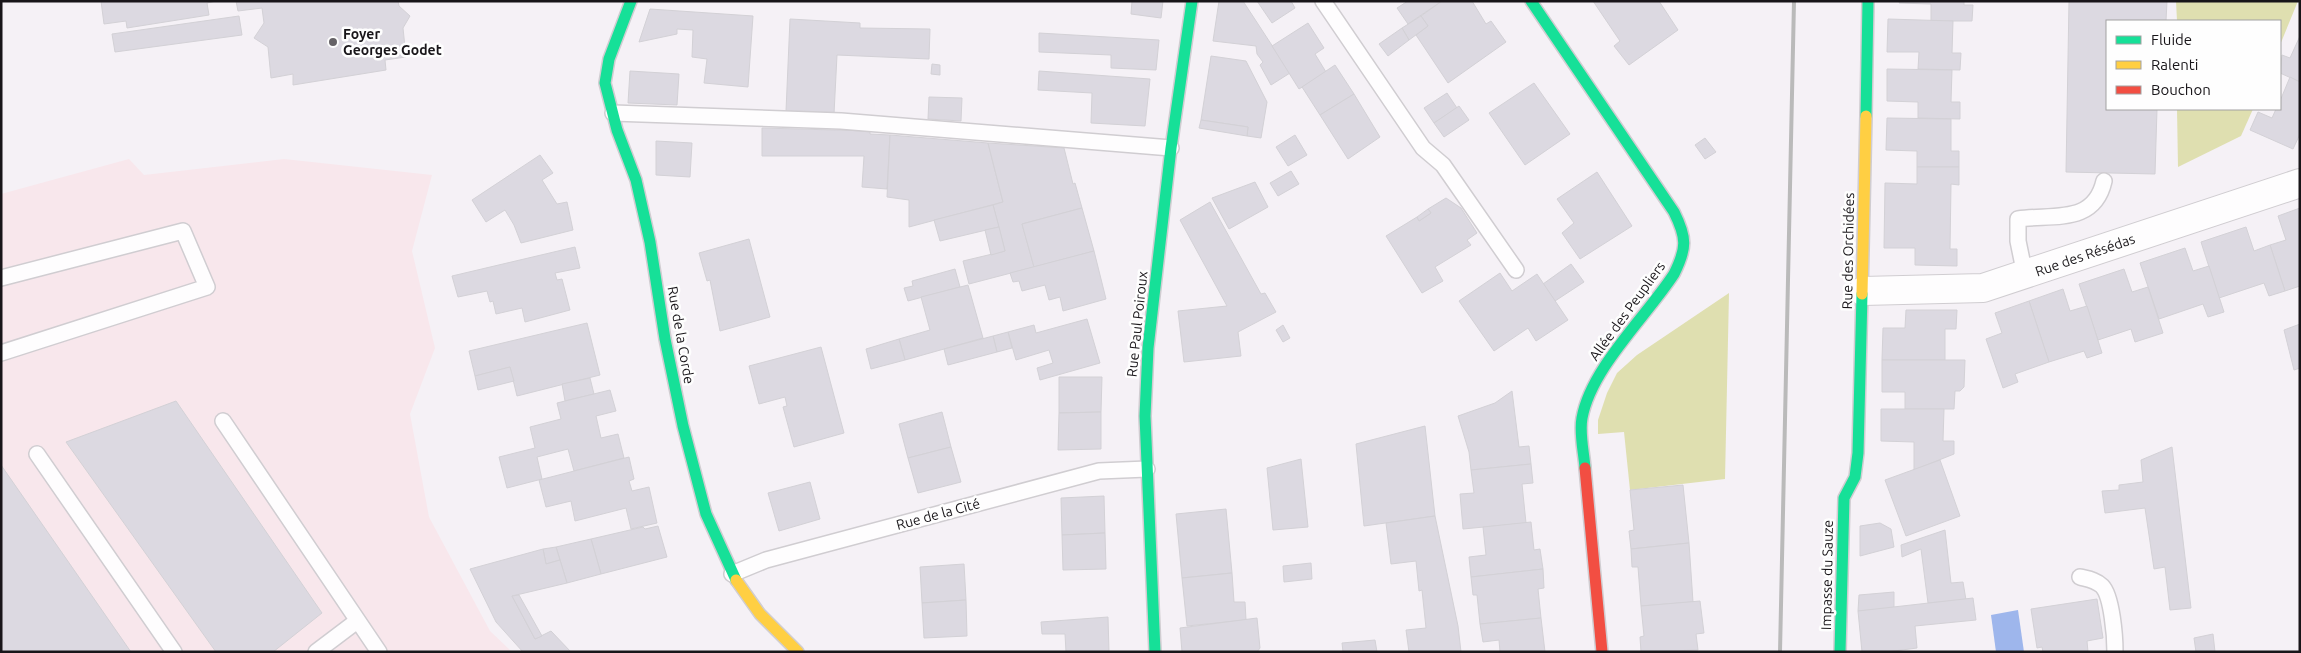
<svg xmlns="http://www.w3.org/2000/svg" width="2301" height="653" viewBox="0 0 2301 653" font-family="Ubuntu,sans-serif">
<rect width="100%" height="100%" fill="#f5f1f6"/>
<polygon fill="#f8e7ec" points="129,159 144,175 284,159 432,175 412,251 435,348 410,414 429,517 490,631 512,652 1,652 1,194"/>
<g fill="#dfdfb0">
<polygon points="2176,1 2298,1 2280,45 2280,21 2177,21"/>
<polygon points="2177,109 2253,109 2241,136 2178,167"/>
<polygon points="1729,293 1725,479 1630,490 1624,432 1598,434 1598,420 1607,393 1617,373 1637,355"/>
</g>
<polygon fill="#9eb6ec" points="2018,610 2024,652 1996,652 1991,615"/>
<g fill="#dcd9e1" stroke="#d3d1d6">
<polygon points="101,1 216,1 207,3 209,15 127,28 126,21 104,24"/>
<polygon points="236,1 398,1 399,6 410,16 403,28 406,57 385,60 386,70 293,85 293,74 271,78 268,47 254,38 264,23 262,8 238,11"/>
<polygon points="1132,1 1163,1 1161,18 1131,14"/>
<polygon points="1219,1 1243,1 1290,73 1271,85 1260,65 1263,62 1257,54 1256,46 1213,41"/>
<polygon points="1257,1 1291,1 1295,8 1272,23"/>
<polygon points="1408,1 1442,1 1408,24 1397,8"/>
<polygon points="1442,1 1472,1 1486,24 1491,21 1506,42 1448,83 1416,35 1428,26 1421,16"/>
<polygon points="1593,1 1659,1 1678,30 1629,65 1614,46 1620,41"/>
<polygon points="1900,1 1964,1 1964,5 1973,5 1972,21 1931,21 1931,4 1899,3"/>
<polygon points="2069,1 2167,1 2166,21 2107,21 2107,109 2157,109 2155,174 2066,172"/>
<polygon points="650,9 753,16 748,87 704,83 707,59 692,57 693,30 677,29 677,34 639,42"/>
<polygon points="239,16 242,35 115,52 112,34"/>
<polygon points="1421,16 1428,26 1409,40 1402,28"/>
<polygon points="790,19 860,23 860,28 930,29 929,59 837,55 834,114 786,111"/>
<polygon points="1888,19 1953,21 1952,53 1961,53 1960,70 1918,69 1919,52 1887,52"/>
<polygon points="1308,23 1324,48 1315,54 1326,72 1299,89 1272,46"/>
<polygon points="1402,28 1409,40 1388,56 1379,44"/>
<polygon points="1039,33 1159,40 1156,70 1111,68 1111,55 1039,52"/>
<polygon points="2300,36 2300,82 2280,73 2282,55 2290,58"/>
<polygon points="1211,56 1246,61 1267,102 1261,138 1247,136 1248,127 1201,120"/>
<polygon points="932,64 940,65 940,75 931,74"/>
<polygon points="1335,65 1354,94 1320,115 1302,87"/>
<polygon points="1887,69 1952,70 1951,102 1960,102 1960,119 1918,118 1918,102 1887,101"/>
<polygon points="630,71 679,74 677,105 628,103"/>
<polygon points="1039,71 1150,79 1145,126 1091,123 1092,93 1038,90"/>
<polygon points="2290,77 2300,82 2300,134 2293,149 2250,130 2258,112 2272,118 2276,109 2280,109 2280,101"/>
<polygon points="1534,83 1570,134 1525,165 1489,113"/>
<polygon points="1447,93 1457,108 1434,123 1424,108"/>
<polygon points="1354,94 1380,137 1348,159 1320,115"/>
<polygon points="929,97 962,98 961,121 928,119"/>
<polygon points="1459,106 1469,120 1444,137 1434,123"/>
<polygon points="1887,118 1951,119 1951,151 1959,151 1959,167 1917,167 1917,151 1886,150"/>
<polygon points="1201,120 1248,127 1247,136 1199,128"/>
<polygon points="762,128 870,131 870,134 890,135 887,189 862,187 864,156 762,156"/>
<polygon points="890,135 988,143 1003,202 909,227 909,200 887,197"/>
<polygon points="1295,135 1307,155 1288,166 1276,147"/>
<polygon points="1705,138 1716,152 1705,159 1695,145"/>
<polygon points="656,141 692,143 690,177 656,175"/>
<polygon points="988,143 1064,148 1073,184 1075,183 1082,208 1022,224 1034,267 969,284 963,261 1005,251 993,205 1003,202"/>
<polygon points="540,155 553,173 542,180 557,204 567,202 573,230 521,243 514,225 505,210 486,222 472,200"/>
<polygon points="1917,167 1959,167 1959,185 1951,184 1950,249 1957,249 1957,266 1915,265 1915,248 1884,248 1885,183 1917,184"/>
<polygon points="1291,171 1299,184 1278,196 1270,183"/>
<polygon points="1597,172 1632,226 1580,259 1562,233 1574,223 1557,199"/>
<polygon points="1255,182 1268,207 1229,229 1212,198"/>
<polygon points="1446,198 1461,208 1477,233 1467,240 1471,245 1435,267 1443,281 1422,293 1386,236 1417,217 1419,221 1431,213 1428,209"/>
<polygon points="1210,202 1261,294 1265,293 1276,312 1238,332 1241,356 1184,362 1178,311 1227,306 1180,220"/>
<polygon points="993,205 999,227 940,241 934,220"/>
<polygon points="1082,208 1094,251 1034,267 1022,224"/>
<polygon points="2300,208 2300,286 2285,291 2270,245 2286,240 2278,216"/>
<polygon points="1428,209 1431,213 1419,221 1417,217"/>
<polygon points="999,227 1005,251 991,255 985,230"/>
<polygon points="2246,227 2254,251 2270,245 2285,291 2269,296 2264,283 2219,298 2201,242"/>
<polygon points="749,239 770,317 720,331 710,280 707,281 699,253"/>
<polygon points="575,247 580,268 555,273 557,280 562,279 570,310 525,322 522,308 496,314 493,301 490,302 487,291 458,297 452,276"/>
<polygon points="2185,248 2193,271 2209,266 2224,312 2208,317 2203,304 2159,319 2140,263"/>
<polygon points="1094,251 1106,299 1063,311 1060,297 1049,300 1045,285 1022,291 1019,281 1013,282 1010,273"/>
<polygon points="1571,264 1584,282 1555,301 1543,284"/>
<polygon points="955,269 960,287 908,301 904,288 913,286 912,281"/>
<polygon points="2124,269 2132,292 2148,287 2163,333 2135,342 2131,329 2098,340 2079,284"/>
<polygon points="1500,273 1512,291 1537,274 1568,320 1536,341 1528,328 1494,351 1459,301"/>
<polygon points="968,285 983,338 905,360 899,339 930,330 921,297"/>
<polygon points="2063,289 2070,311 2087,306 2102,353 2087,358 2084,351 2049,362 2029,301"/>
<polygon points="2029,301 2049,362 2015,374 2018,382 2003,388 1986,339 2002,333 1995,313"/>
<polygon points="1906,310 1957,310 1956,329 1945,329 1945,360 1882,360 1883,328 1905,328"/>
<polygon points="1087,319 1100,363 1040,380 1037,368 1053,363 1049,350 1016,360 1008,332 1034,325 1036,333"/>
<polygon points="587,323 600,375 517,396 510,367 475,376 469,351"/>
<polygon points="2300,324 2300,368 2294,370 2284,330"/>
<polygon points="1283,325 1290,338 1283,342 1276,330"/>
<polygon points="1008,332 1012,348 997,352 993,336"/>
<polygon points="993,336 997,352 948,365 944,349"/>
<polygon points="899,339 905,360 871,369 866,349"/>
<polygon points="821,347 844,433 794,447 783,407 787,406 785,397 759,404 749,366"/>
<polygon points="1882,360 1965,360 1964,387 1960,391 1955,391 1954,409 1905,409 1905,392 1882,392"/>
<polygon points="510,367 514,381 478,390 475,376"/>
<polygon points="1059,377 1102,377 1101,412 1059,413"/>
<polygon points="590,378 594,394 565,401 562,384"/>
<polygon points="610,390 616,411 596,416 601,438 618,434 624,458 574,471 568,449 537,457 542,479 507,488 499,457 535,448 530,427 561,419 557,403"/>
<polygon points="1512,391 1519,447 1529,446 1531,464 1471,470 1469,452 1458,416 1495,403"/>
<polygon points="176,401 322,613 273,652 216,652 66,442"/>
<polygon points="1881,409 1944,409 1943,441 1954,441 1954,454 1914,470 1914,442 1881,441"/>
<polygon points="942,412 951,447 908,458 899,424"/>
<polygon points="1101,412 1101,449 1058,450 1059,413"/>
<polygon points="1425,426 1435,516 1364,526 1356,444"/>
<polygon points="951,447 961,482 918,493 908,458"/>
<polygon points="2172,447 2191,608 2170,610 2165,567 2154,569 2145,508 2105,513 2102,491 2119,490 2119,485 2143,482 2141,460"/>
<polygon points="629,457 634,479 629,481 632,491 649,487 657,523 631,529 626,508 575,521 571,501 546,507 539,480"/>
<polygon points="1301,459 1308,527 1273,530 1267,468"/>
<polygon points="1940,460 1960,516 1906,536 1885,480"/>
<polygon points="1531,464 1533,483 1522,484 1526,523 1463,529 1460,494 1474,493 1471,470"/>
<polygon points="1,465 131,652 1,652"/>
<polygon points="810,482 820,519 779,531 768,493"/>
<polygon points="1683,485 1689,543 1631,549 1629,531 1634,530 1630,490"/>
<polygon points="1104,496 1105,533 1062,535 1061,498"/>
<polygon points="1226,509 1232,573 1182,578 1176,514"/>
<polygon points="1435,516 1458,626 1461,652 1409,652 1406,630 1426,628 1422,590 1419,591 1416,561 1391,564 1386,523"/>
<polygon points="1531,522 1534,550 1540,549 1543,569 1471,577 1469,557 1486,555 1483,527"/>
<polygon points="1880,523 1891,529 1894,547 1860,556 1860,526"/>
<polygon points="658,526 667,557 601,574 591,539 643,527 645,529"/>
<polygon points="1945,530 1951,583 1963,582 1966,600 1928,603 1921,549 1902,557 1901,545"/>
<polygon points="1105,533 1106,569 1063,570 1062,535"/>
<polygon points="591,539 601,574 567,583 556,547"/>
<polygon points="1689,543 1693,602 1641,606 1638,567 1632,567 1631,549"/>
<polygon points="556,547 560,560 546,564 543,549"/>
<polygon points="543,549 546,564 560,560 567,583 512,596 535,639 551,631 571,652 523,652 496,622 470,569"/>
<polygon points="1311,563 1312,579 1284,582 1283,566"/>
<polygon points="964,564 966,600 922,603 920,567"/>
<polygon points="1543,569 1544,588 1538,589 1541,618 1480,624 1477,595 1473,595 1471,577"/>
<polygon points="1232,573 1234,602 1245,602 1246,620 1187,626 1182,578"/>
<polygon points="1894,592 1894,608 1858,611 1859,595"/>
<polygon points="519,595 542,636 535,639 512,596"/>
<polygon points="1973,598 1976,620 1915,626 1917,648 1887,652 1862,652 1858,611"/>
<polygon points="2097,599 2103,638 2087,641 2088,652 2043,652 2042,647 2037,648 2031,609"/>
<polygon points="966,600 967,636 924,638 922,603"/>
<polygon points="1700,601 1704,633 1696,634 1698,650 1641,652 1640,637 1644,636 1641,606"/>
<polygon points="1108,617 1109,652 1066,652 1065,634 1042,634 1041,622"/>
<polygon points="1257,618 1260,648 1257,652 1182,652 1180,628"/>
<polygon points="1541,618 1545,652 1500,652 1499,640 1483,642 1480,624"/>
<polygon points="2213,634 2215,652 2196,652 2194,638"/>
<polygon points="1375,640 1377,652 1343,652 1342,643"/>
</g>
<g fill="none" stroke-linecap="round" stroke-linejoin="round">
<defs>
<g id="lane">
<polyline points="1323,1 1423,148 1443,165 1516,270"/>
<polyline points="613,113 841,121 1171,148"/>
<path d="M2025,275L2018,241V219C2053,214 2094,225 2104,181"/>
<polyline points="1,278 183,231 207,287 1,353"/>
<polyline points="223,421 379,652"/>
<polyline points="37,454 174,652"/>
<polyline points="732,574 766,560 1099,471 1147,469"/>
<path d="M2080,577C2088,579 2096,580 2102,586C2112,596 2115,637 2115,652"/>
<polyline points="316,652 357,621"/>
</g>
<polyline id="street" points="1863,291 1983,288 2300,183"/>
<g id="fast">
<polyline points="631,1 609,59 605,83 617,130 636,180 650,242 665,339 683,426 706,514 736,580"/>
<path d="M1531,1L1674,212C1687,238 1687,248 1674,274C1646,317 1591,368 1582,418C1579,433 1584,453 1585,468"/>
<polyline points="1866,116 1868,1"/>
<polyline points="1155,652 1145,416 1148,348 1171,148 1192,1"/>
<polyline points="1840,652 1844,498 1855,477 1858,453 1862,294"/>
</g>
<g id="slow">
<polyline points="1862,294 1866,116"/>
<polyline points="736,580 760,614 798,652"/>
</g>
<polyline id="jam" points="1585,468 1602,652"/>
</defs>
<use href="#lane" stroke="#d0cdd1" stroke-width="18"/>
<use href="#street" stroke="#d0cdd1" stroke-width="30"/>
<use href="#fast" stroke="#d0cdd1" stroke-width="14"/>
<use href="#slow" stroke="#d0cdd1" stroke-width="14"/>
<use href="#jam" stroke="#d0cdd1" stroke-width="14"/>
<use href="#lane" stroke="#fefdfe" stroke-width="15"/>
<use href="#street" stroke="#fefdfe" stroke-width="28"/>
<use href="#fast" stroke="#16e098" stroke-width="11"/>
<use href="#slow" stroke="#ffcf43" stroke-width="11"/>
<use href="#jam" stroke="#f24e42" stroke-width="11"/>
<polyline stroke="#bababa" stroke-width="4" points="1780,652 1794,1"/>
</g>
<circle fill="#656266" stroke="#fefefe" stroke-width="2" cx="333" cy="42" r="5"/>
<g text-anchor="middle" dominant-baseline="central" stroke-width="5" stroke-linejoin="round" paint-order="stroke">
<g font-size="14" font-weight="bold" fill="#181519" stroke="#fefefe" text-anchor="start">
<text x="343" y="34">Foyer<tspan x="343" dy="16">Georges Godet</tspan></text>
</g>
<g font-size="14" fill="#181519" stroke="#fefefe">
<text transform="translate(1848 251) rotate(-89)">Rue des Orchidées</text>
<text transform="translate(2085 255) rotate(-19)">Rue des Résédas</text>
<text transform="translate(1627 311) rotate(-54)">Allée des Peupliers</text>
<text transform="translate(1137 324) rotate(-84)">Rue Paul Poiroux</text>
<text transform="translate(681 335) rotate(80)">Rue de la Corde</text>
<text transform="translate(938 514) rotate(-15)">Rue de la Cité</text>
<text transform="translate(1827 575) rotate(-89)">Impasse du Sauze</text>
</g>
</g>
<rect width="2301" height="653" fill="none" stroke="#181519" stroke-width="5"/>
<rect x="2106" y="20" width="175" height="90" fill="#fefefe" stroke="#a2a1a2"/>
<rect x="2116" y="36" width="25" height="8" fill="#16e098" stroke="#a2a1a2"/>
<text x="2151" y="45" font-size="15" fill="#181519">Fluide</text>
<rect x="2116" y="61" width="25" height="8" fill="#ffcf43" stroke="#a2a1a2"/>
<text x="2151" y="70" font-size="15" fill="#181519">Ralenti</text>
<rect x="2116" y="86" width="25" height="8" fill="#f24e42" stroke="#a2a1a2"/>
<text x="2151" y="95" font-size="15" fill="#181519">Bouchon</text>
</svg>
